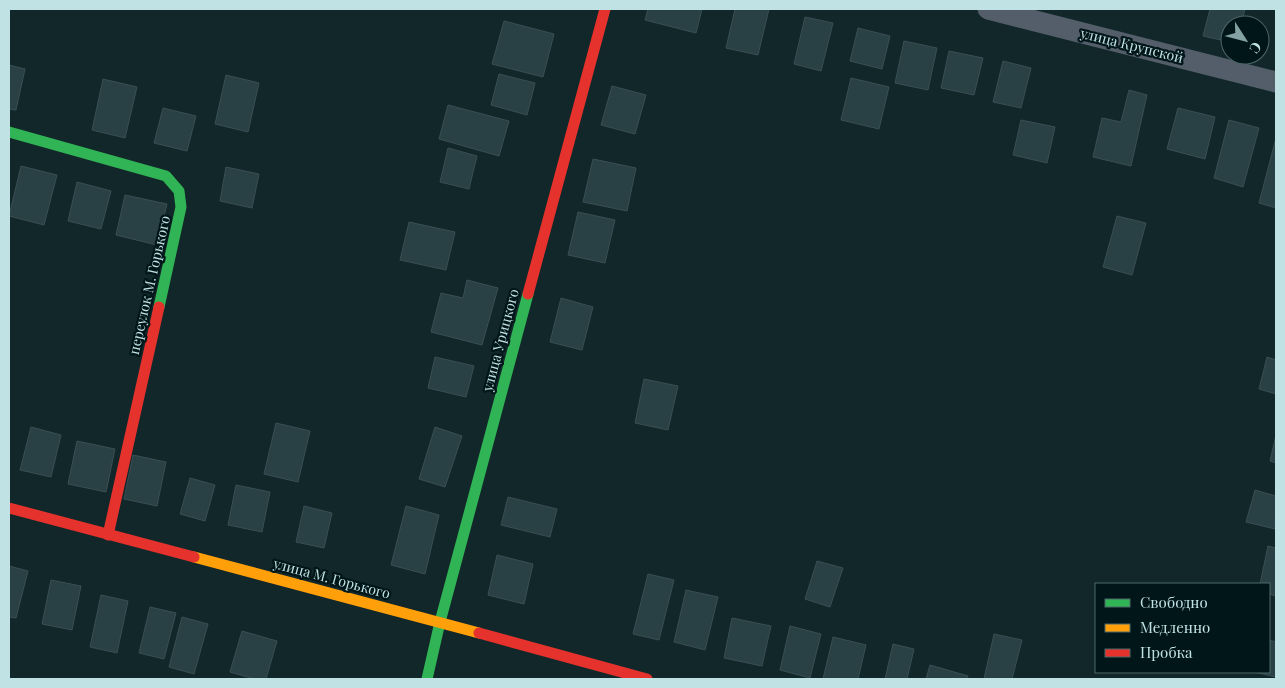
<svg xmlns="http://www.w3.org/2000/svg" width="1285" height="688" viewBox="0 0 1285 688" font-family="'Playfair Display',serif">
<rect width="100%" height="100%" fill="#122729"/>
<g fill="#294044" stroke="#3a4f54">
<polygon points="648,9 702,9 696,33 645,20"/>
<polygon points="735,9 769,9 758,55 726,48"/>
<polygon points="1210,9 1245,9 1241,25 1230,25 1230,42 1203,36"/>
<polygon points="805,17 833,23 821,71 794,64"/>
<polygon points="504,21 554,34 543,77 492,64"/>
<polygon points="858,28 890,36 882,69 850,61"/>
<polygon points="904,41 937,48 928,90 895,83"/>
<polygon points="949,51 983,58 974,95 941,88"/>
<polygon points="1003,61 1031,68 1021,108 993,102"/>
<polygon points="9,65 25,69 16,110 9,109"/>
<polygon points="499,74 535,83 527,115 491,105"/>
<polygon points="226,75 259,83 248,132 215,124"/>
<polygon points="851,78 889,87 879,129 841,120"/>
<polygon points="103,79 137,87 125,138 92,130"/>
<polygon points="612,86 646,95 635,134 601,125"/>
<polygon points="1129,90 1147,95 1131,166 1093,157 1102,118 1121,122"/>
<polygon points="448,105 509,121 499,156 439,139"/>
<polygon points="163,108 196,116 187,151 154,143"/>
<polygon points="1178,108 1215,117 1205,159 1167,149"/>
<polygon points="1021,120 1055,127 1047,163 1013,155"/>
<polygon points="1229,120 1259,128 1243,187 1214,178"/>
<polygon points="1276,138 1276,208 1259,203"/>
<polygon points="448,148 477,156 469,189 440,182"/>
<polygon points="593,159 636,168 627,211 583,202"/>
<polygon points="21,166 57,175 44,225 9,216"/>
<polygon points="226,167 259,174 252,208 220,201"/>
<polygon points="77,182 111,191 101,229 68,221"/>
<polygon points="125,195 167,204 157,245 116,235"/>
<polygon points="578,212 615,220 605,263 568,255"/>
<polygon points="1117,216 1146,223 1132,275 1103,267"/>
<polygon points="409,222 455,232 446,270 400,260"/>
<polygon points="467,280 498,288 482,345 431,332 441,293 463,298"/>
<polygon points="561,298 593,307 582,350 550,342"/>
<polygon points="435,357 474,366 466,397 428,388"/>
<polygon points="1267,357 1276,360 1276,394 1259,389"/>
<polygon points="644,379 678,386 668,430 635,423"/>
<polygon points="276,423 310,431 298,482 264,474"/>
<polygon points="31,427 61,435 51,477 20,470"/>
<polygon points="435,427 462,436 445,487 419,479"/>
<polygon points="1276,435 1276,463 1270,461"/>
<polygon points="77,441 115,449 106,492 68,484"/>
<polygon points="133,455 166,462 157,506 124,499"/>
<polygon points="190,478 215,485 205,521 180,514"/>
<polygon points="236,485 270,492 262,532 228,525"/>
<polygon points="1255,490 1276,496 1275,529 1246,522"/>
<polygon points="508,497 557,509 550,537 501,525"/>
<polygon points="304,506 332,513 324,548 296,542"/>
<polygon points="406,506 439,515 425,574 391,565"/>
<polygon points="1268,546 1276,548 1276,596 1269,594 1269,584 1260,584"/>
<polygon points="497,555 533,564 524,604 488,595"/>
<polygon points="817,561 843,568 830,607 805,599"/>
<polygon points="9,566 28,571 16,618 9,617"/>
<polygon points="648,574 674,580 659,640 633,634"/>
<polygon points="51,580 81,586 72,630 42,624"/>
<polygon points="686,590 718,597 705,650 674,642"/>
<polygon points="101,595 128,601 117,653 90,647"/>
<polygon points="150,607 176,613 164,659 139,653"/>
<polygon points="182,617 208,624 194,674 169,667"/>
<polygon points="732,618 771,626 762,666 724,658"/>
<polygon points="790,626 821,634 810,678 780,670"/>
<polygon points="242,631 277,641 266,679 254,679 230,672"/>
<polygon points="994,634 1022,640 1012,679 984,679"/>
<polygon points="833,637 866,645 858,679 823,679"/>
<polygon points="1269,640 1276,642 1276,677 1254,672 1269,672"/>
<polygon points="893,644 914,649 907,679 885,679"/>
<polygon points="930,665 968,676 967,679 926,679"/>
</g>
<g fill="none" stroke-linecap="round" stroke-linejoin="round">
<polyline stroke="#535e6a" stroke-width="21" points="988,9 1276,82"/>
<g stroke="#30b455" stroke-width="11">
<polyline points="9,132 166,176 179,191 181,207 159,307"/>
<polyline points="427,679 440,622 528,294"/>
</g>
<polyline stroke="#ff9f0a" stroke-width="11" points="194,557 479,633"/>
<g stroke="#e5322d" stroke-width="11">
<polyline points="528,294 605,9"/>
<polyline points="9,508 194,557"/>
<polyline points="108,535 159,307"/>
<polyline points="479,633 647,679"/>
</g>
</g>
<g text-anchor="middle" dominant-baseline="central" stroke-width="4.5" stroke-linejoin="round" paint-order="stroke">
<g font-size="14" fill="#c1e2e5" stroke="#001619">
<text transform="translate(1132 45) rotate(14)">улица Крупской</text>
<text transform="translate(149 285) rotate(-77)">переулок М. Горького</text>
<text transform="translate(500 340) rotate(-75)">улица Урицкого</text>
<text transform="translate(332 578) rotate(15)">улица М. Горького</text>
</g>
</g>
<rect width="1285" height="688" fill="none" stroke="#c1e2e5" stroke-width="20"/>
<rect x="1095" y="583" width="175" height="90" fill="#001619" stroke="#4d686b"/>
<rect x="1105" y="599" width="25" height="8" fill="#30b455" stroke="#4d686b"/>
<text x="1140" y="608" font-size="15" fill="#c1e2e5">Свободно</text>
<rect x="1105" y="624" width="25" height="8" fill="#ff9f0a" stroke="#4d686b"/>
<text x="1140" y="633" font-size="15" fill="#c1e2e5">Медленно</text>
<rect x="1105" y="649" width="25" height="8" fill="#e5322d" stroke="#4d686b"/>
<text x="1140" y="658" font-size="15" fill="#c1e2e5">Пробка</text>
<g transform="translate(1245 40) rotate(126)"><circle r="24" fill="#001619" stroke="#4d686b"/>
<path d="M0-4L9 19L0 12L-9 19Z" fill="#84a1a3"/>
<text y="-8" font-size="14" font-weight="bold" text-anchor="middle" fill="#c1e2e5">С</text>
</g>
</svg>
